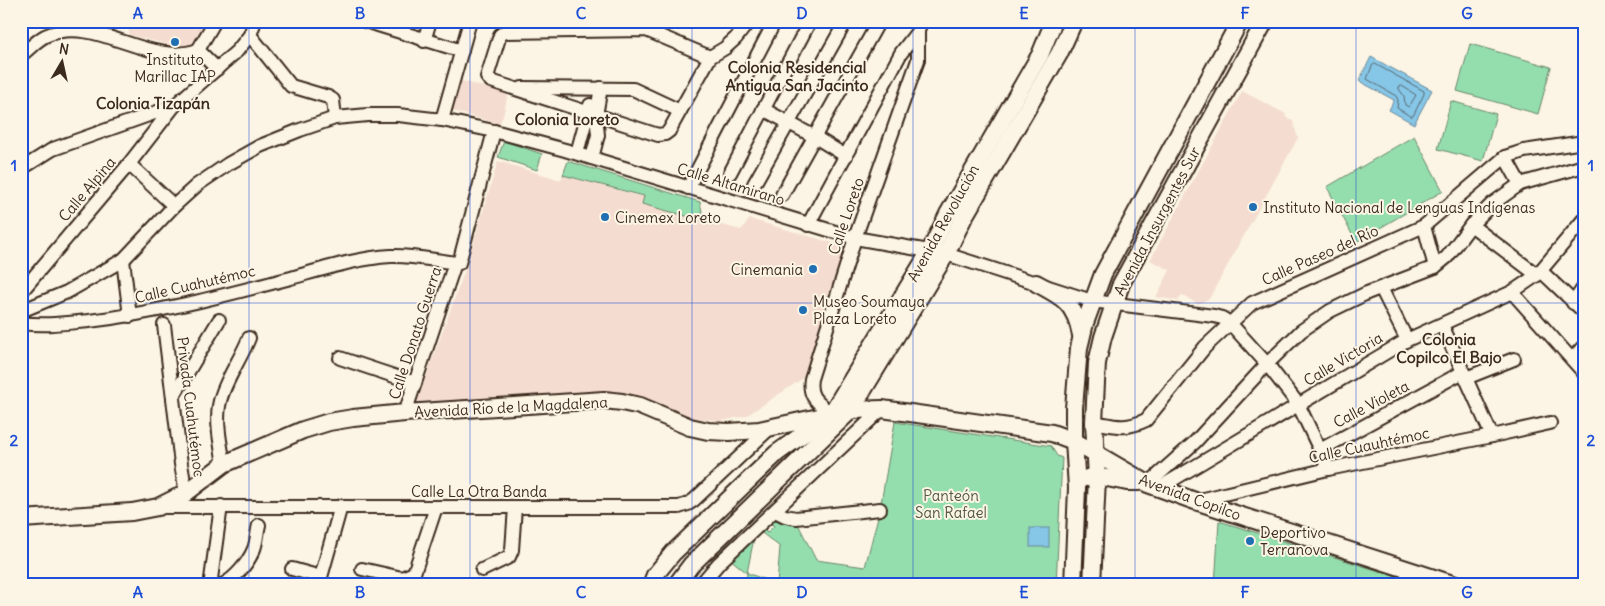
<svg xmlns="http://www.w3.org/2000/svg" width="1605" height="606" viewBox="0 0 1605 606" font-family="Delius,sans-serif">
<rect width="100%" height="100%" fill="#fcf5e5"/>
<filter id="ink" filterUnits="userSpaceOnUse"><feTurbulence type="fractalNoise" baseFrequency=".02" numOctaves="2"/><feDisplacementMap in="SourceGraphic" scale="10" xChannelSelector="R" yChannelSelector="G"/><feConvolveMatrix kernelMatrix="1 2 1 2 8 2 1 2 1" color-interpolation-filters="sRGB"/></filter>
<g filter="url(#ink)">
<g fill="#f4ddd0">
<polygon points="129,21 211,21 187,49 129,35"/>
<polygon points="459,80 508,94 503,116 499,124 449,110"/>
<polygon points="1242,91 1286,114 1285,117 1293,121 1298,138 1209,299 1198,304 1182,295 1178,301 1156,297 1170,270 1150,260"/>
<polygon points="498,161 561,180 563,175 645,197 643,204 741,230 750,219 847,247 805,377 746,416 721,421 693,418 615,392 416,404 466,267"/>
</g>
<g fill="#94deae" stroke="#688466">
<polygon points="1470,44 1551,67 1538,114 1457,91"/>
<polygon points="1451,101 1496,114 1483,161 1438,149"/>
<polygon points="1414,136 1443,191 1356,242 1327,187"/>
<polygon points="504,141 542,154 537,170 498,157"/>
<polygon points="568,161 700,202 704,221 642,204 644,196 563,175"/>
<polygon points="895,422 1051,446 1057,456 1062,458 1056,585 745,585 747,573 729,558 755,533 747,573 777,584 780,547 758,530 761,527 767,533 774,526 768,521 775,515 796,520 816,560 865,567 880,509"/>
<polygon points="1219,521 1424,585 1215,585"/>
</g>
<g fill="#86c6e7" stroke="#688897">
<polygon points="1371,57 1432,90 1414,124 1389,110 1394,100 1359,81"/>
<rect x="1030" y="528" width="19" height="19"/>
</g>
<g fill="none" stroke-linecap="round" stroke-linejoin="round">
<g stroke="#59686e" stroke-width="1">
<polygon points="1375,64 1424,91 1424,94 1413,116 1410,116 1397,108 1398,100 1396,96 1367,79 1372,66"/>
<polygon points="1402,86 1416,95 1409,107 1405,105 1404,96 1399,89 1399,87"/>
</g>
<defs>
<g id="minor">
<polyline points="365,21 462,51"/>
<polyline points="250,35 291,86 328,97 333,100 335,118"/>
<polyline points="424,41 430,21"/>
<polyline points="198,50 215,21"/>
<polyline points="198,50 217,69"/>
<path d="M21,55C29,49 37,40 45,36C95,13 148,68 198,50"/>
<polyline points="710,57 646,30 504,32 500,35 487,77 491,81 658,135 665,134 669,131 710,57 725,48 736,38 749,21"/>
<polyline points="522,88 633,89 680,111"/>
<polyline points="763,109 815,137 846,156"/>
<polyline points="442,120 470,21"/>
<polyline points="577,153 590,105"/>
<polyline points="1505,157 1520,184"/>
<polyline points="592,158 598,135 596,115 601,88"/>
<polyline points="129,164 174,206"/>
<polyline points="21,169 53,149 174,106 237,51 250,35 255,21"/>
<polyline points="730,173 810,21"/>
<polyline points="754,184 846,21"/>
<polyline points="688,188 775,21"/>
<polyline points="782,195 879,21"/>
<polyline points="808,225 901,53 918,31"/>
<polyline points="1471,225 1537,275"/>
<polyline points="1424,226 1435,267"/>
<polyline points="123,260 130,316"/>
<polyline points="1541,271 1584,312"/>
<polyline points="1381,288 1407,340"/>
<polyline points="21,292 129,164 174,106"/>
<polyline points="1512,292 1584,373"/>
<polyline points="1573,303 1584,287"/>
<polyline points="21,311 67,292 123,260 174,206 197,185 228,164 260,146 300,130 335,118 368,115 398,115 442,120 494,131 565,150 855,238 946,254 1092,301 1214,316 1222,318 1230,323 1267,364 1298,404 1320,450 1328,469"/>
<path d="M21,323C46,326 65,323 89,321C157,313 222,296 287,279C320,270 356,258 391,256C413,255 437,261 459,263L494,131"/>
<polyline points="164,325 181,464 186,493"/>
<polyline points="1442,325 1492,436"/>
<polyline points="340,358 415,383"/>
<polyline points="1572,359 1584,346"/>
<polyline points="1466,378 1514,359"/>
<polyline points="173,397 219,320"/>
<polyline points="405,413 455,263"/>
<path d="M831,414C818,402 808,398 811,379L855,238L918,60V31L921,21"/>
<path d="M1094,422C1116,426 1125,430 1146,420L1205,347L1252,303L1424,226L1505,157L1524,151L1584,142"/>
<polyline points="1320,450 1463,372"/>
<path d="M224,464C221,446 216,425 219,406C222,385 241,359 249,338"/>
<polyline points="1148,484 1195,442 1267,364 1301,331 1330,311 1367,293 1435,267 1447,257 1471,225 1492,204 1520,184 1584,166"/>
<polyline points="1159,488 1407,340 1512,292 1537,275 1584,219"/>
<polyline points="1195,501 1328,469 1492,436 1550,423"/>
<polyline points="162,507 679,507 688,504 694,500 769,429"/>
<polyline points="775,511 785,516 796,518 880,509"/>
<polyline points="292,569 321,577 341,506"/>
<polyline points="362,569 402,578 414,573 436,507"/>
<polyline points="482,570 509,557 512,550 515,507"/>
<polyline points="219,585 214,584 211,579 221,506"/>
<path d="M222,585C235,579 248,563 254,549C257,541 257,532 259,525"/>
<polyline points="700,585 719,563 882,409"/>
</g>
<g id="major">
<path d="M1036,283C1063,297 1075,303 1081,335"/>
<polyline points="1087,478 1097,476 1127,482 1139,482"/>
<polyline points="21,519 132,512 158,507 186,493 224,464 303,430 329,422 353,418 405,413 604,400 622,402 640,406 690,427 708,431 729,432 759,430 851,410 882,409 1052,433 1074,441 1148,484 1195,501 1456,585"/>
<polyline points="651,585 655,575 673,553 777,453 831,414 930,251 948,214 1040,55 1054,21"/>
<polyline points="676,585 691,565 851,410 946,254 964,217 1059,54 1074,21"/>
<polyline points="1073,585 1077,488 1074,441 1074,408 1079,348 1085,323 1103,274 1240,21"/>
<polyline points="1092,585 1097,478 1094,422 1097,363 1103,337 1121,284 1265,21"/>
</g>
</defs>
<use href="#minor" stroke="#3b2a1e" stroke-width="16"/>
<use href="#major" stroke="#3b2a1e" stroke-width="20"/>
<use href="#minor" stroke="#fcf5e5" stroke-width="12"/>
<use href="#major" stroke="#fcf5e5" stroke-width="16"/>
</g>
</g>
<path fill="none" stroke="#1d4ed8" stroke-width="1" stroke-opacity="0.55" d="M249,21V585M470,21V585M692,21V585M913,21V585M1135,21V585M1356,21V585M21,303H1584"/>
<g fill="#1f6fb2" stroke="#fcf5e5" stroke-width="2">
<circle cx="175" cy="42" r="5"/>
<circle cx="1253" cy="207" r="5"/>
<circle cx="605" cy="217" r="5"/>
<circle cx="813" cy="269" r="5"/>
<circle cx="803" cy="310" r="5"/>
<circle cx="1250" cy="541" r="5"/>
</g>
<g text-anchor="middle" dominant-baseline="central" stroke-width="4" stroke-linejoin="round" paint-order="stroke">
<g font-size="15" fill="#3b2a1e" stroke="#fcf5e5" text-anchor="start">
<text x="175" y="59" text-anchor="middle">Instituto<tspan x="175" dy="17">Marillac IAP</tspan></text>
<text x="1263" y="207">Instituto Nacional de Lenguas Indígenas</text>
<text x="615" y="217">Cinemex Loreto</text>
<text x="803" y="269" text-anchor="end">Cinemania</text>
<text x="813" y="301">Museo Soumaya<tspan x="813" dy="17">Plaza Loreto</tspan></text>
<text x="1260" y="532">Deportivo<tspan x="1260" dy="17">Terranova</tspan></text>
</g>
<g font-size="15" fill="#3b2a1e" stroke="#fcf5e5">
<text transform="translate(731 184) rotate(17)">Calle Altamirano</text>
<text transform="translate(87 189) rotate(-50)">Calle Alpina</text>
<text transform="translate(846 216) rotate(-71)">Calle Loreto</text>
<text transform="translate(1157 221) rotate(-62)">Avenida Insurgentes Sur</text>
<text transform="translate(943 223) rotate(-61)">Avenida Revolución</text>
<text transform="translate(1320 255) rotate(-24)">Calle Paseo del Río</text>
<text transform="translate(195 284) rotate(-13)">Calle Cuahutémoc</text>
<text transform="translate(415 333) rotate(-72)">Calle Donato Guerra</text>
<text transform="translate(1343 359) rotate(-31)">Calle Victoria</text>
<text transform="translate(1371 404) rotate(-28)">Calle Violeta</text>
<text transform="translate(191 407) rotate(83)">Privada Cuahutémoc</text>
<text transform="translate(511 407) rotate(-3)">Avenida Río de la Magdalena</text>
<text transform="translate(1369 445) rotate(-12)">Calle Cuauhtémoc</text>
<text x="479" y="491">Calle La Otra Banda</text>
<text transform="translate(1190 497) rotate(20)">Avenida Copilco</text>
</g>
<g font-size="15" fill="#515742" stroke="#fcf5e5">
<text x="951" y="495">Panteón<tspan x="951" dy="17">San Rafael</tspan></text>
</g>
<g font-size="16" font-weight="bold" fill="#3b2a1e" stroke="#fcf5e5">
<text x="797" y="67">Colonia Residencial<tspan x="797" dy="18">Antigua San Jacinto</tspan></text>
<text x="153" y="103">Colonia Tizapán</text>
<text x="567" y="119">Colonia Loreto</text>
<text x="1449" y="339">Colonia<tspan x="1449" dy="18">Copilco El Bajo</tspan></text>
</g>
</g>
<rect width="1605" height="606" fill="none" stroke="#fcf5e5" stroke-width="55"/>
<g transform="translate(62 62) rotate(9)" stroke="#fcf5e5" stroke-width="4" paint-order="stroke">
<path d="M0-4L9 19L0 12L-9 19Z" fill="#3b2a1e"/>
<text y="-8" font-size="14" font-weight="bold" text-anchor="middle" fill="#3b2a1e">N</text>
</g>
<rect x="28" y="28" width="1550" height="550" fill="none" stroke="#1d4ed8" stroke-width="2"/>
<g font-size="16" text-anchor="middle" font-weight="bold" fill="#1d4ed8">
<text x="138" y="19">A</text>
<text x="360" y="19">B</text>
<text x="581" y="19">C</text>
<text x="802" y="19">D</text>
<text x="1024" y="19">E</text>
<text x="1245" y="19">F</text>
<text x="1467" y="19">G</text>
<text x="14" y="171">1</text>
<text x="1591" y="171">1</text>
<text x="14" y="446">2</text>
<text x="1591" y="446">2</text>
<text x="138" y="598">A</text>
<text x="360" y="598">B</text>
<text x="581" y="598">C</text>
<text x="802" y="598">D</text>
<text x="1024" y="598">E</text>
<text x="1245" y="598">F</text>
<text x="1467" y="598">G</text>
</g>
</svg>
